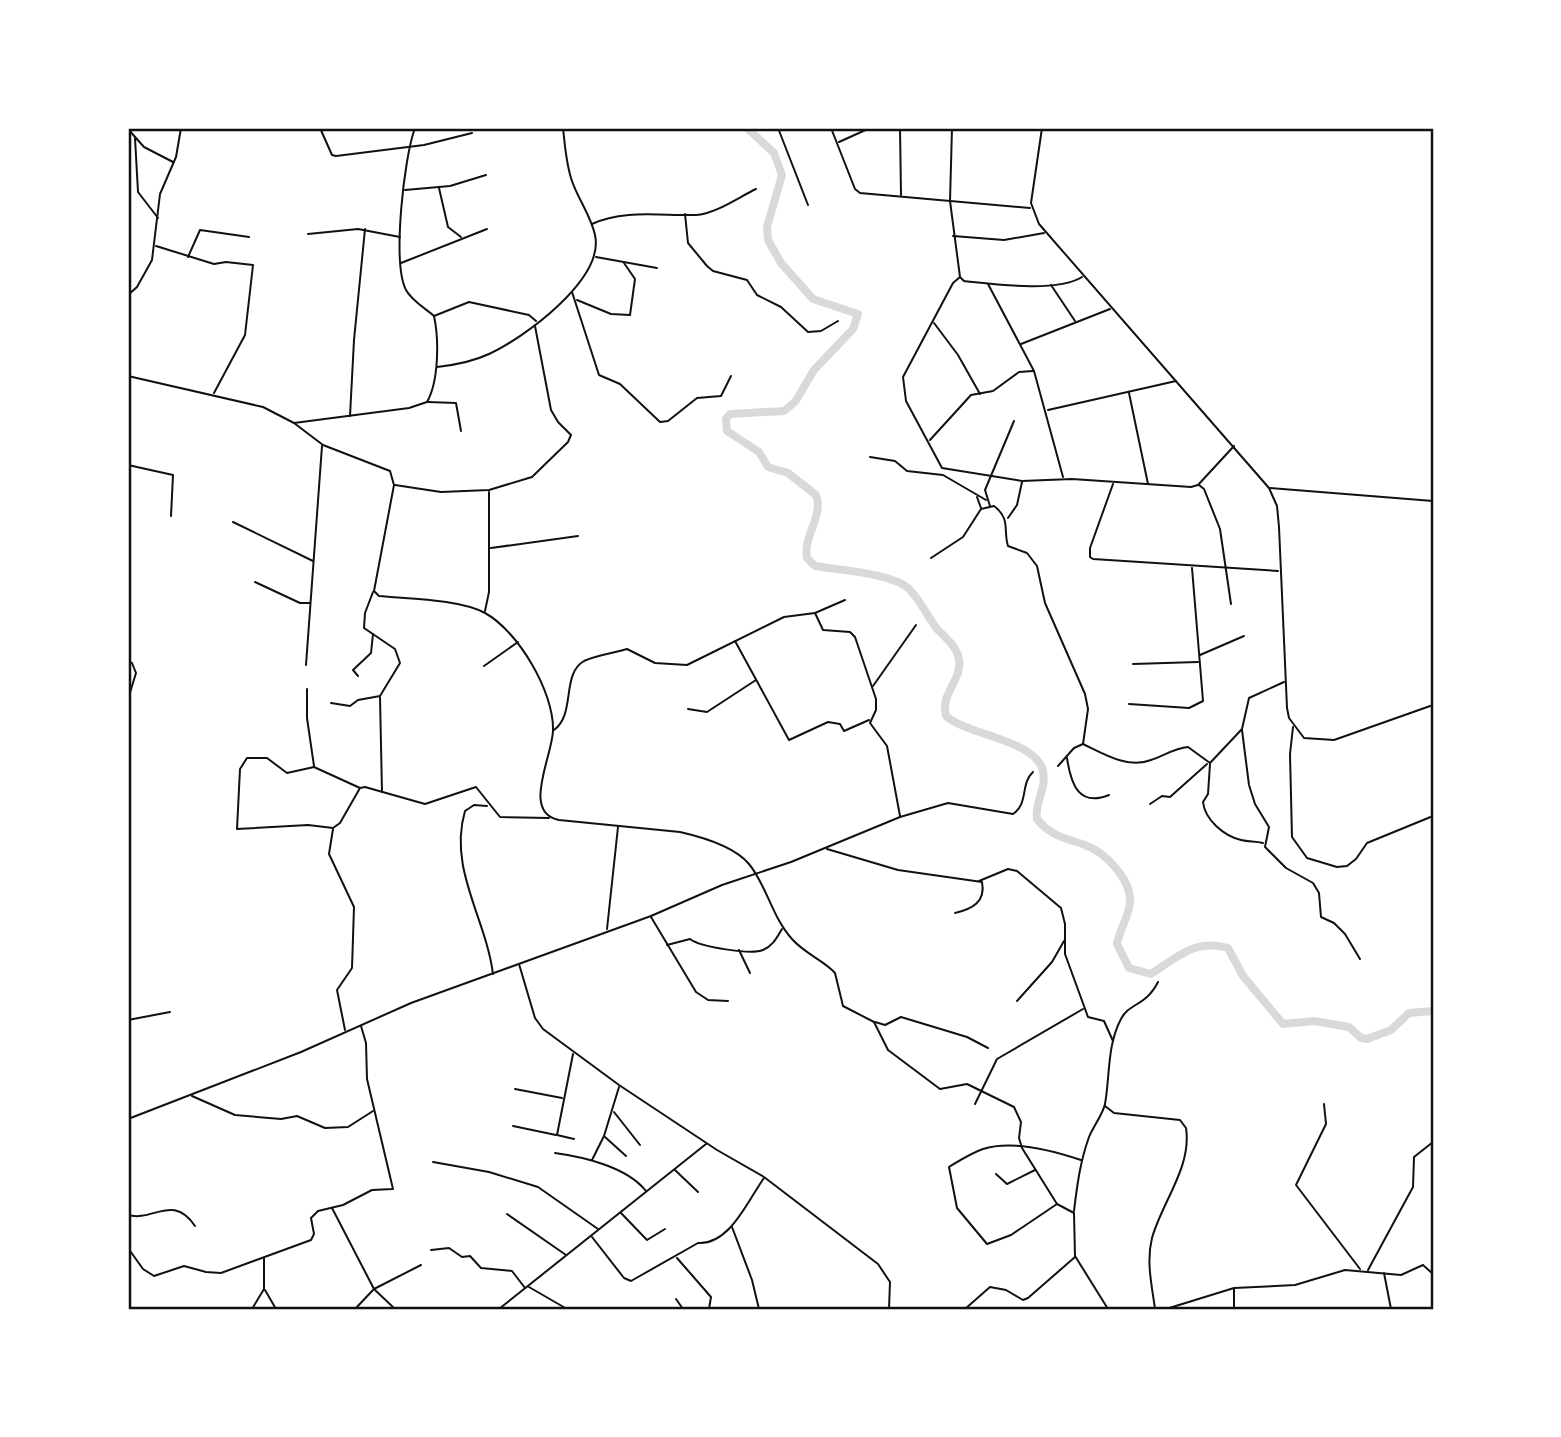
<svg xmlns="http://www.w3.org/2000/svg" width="1561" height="1437" viewBox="0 0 1561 1437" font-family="'Varela Round',sans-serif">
<rect width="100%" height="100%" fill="#fff"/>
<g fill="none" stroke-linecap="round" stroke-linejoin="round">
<path stroke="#d9d9d9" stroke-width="8" d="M747,128L774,153L782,175L767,227L768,240L781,263L813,299L858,314L853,329L814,370L795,402L784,411L730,414L726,419L727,431L759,452L768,467L788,473L816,495C824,516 803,535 807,558L815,566C838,570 892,573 909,589C920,600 928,617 937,629C945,637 958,648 959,660C962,681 940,693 946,716C967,735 1036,740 1043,771C1047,789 1034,803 1037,819C1050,836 1066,838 1085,845C1105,852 1131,879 1130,902C1129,917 1119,930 1117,944L1129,968L1151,974C1179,956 1194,939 1228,948L1243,976L1283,1024L1314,1021L1349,1027L1361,1038L1367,1039L1391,1030L1409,1013L1433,1011"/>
<g stroke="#111" stroke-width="2">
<polyline points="320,128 332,155 336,156 424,145 472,133"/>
<polyline points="778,128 808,205"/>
<polyline points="831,128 855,189 860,193 1030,208"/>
<polyline points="900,128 901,195"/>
<polyline points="917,128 951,129"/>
<path d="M952,128L950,201L960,277L964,281C993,284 1057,293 1082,277"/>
<polyline points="1042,128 1031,203 1039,224 1269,488 1277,506 1279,527 1287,708 1289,718 1304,738 1334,740 1433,705"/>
<polyline points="128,129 144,147 173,162"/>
<polyline points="135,138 138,192 158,218"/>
<polyline points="839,142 870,128"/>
<polyline points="439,188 448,227 461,237"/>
<polyline points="405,190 450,186 486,175"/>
<polyline points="685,214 688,243 707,266 713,271 747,280 757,295 781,307 808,332 821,331 838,321"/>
<path d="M592,224C623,209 662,216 696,215C715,214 739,197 756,189"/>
<polyline points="308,234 358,229 400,237"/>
<polyline points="953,236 1004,240 1044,233"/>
<polyline points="156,246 214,264 226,262 253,265 245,335 214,393"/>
<polyline points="188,257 200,230 249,237"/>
<polyline points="596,257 657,268"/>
<polyline points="401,263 487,229"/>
<polyline points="960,277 953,283 903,377 906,401 942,468 1022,481 1072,479 1191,487 1198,485 1234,446"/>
<polyline points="988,284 1034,371 1063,477"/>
<polyline points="1051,285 1075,321"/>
<polyline points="572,292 599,375 620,384 660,422 668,421 697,398 721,396 731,376"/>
<polyline points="128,295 137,287 152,260 160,194 176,157 181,128"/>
<polyline points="577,300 611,314 630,315 635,279 624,263"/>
<polyline points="434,316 469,302 529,315 536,321"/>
<polyline points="934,323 958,355 980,394"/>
<polyline points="1021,344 1110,309"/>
<path d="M437,367C455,365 472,362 489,354C524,338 605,279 595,235C591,216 578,199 572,181C566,164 565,145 563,128"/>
<path d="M128,376L263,407L294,423L323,445L390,471L394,485L374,591L379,596C408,599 459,599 485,613C518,631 554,692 553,730C553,755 521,813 559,820L680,832C702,837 734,846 749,864C767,886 772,917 792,939C805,954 825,961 835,973L843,1006L874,1022L888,1050L940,1089L967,1084L1014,1107L1021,1122L1019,1138L1022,1148L1057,1204L1074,1213L1075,1256L1108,1309"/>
<polyline points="1129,393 1148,484"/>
<polyline points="428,402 456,403 461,431"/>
<polyline points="1048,410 1176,381"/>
<polyline points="350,416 354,340 365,229"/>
<path d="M294,423L409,408L427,402C439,381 439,339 434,316C425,308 412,301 406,290C392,263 404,157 415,128"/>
<polyline points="930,440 971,395 993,391 1019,372 1033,371"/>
<polyline points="870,457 895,461 907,471 943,475 986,500"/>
<polyline points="128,465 173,475 171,516"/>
<polyline points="1113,484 1090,548 1090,557 1093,559 1278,571"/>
<polyline points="395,485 441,492 489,490 532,477 568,442 571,435 558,422 551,410 535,326"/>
<polyline points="1199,485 1204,489 1220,529 1231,604"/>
<polyline points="1270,488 1433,501"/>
<polyline points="977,497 981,508"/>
<polyline points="990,506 985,490 1014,421"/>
<polyline points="1008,518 1017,505 1022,482"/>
<polyline points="233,522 313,561"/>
<polyline points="491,548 578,536"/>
<path d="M931,558L963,537L981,509L994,506C1011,519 1003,530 1008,546L1027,553L1037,566L1045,603L1085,694L1088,709L1083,744"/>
<polyline points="255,582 300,603 310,603"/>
<polyline points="485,611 489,592 489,492"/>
<polyline points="815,613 823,630 850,632 855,637 876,699 876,710 870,723 887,746 900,816"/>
<polyline points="735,641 789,740 828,722 840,724 844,731 869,720"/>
<polyline points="1200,655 1244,636"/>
<polyline points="128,662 132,663 136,673 128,699"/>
<polyline points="1133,664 1198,662"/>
<polyline points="306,665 322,446"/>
<polyline points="484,666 518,642"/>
<polyline points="358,676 353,670 371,653 373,634"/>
<polyline points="873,686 916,625"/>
<polyline points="307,689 307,718 314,766"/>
<polyline points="380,697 382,792"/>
<polyline points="331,703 350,706 358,700 380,696 400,663 395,649 364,628 365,613 373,592"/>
<polyline points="1129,704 1189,708 1203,701 1192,568"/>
<polyline points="688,709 707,712 756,680"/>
<polyline points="1293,727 1290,754 1292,837 1307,858 1337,867 1347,866 1356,859 1367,843 1433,816"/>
<path d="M554,730C576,714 561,674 584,661C596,655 614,653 627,649L655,663L687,665L784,617L815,613L845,600"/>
<polyline points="1242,730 1249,785 1255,804 1269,827 1265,847 1286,868 1313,883 1319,893 1321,917 1334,923 1345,934 1360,959"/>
<path d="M1067,758C1071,785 1079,807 1109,795"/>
<path d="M1210,764L1208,794L1203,802C1205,820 1224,836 1241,840C1249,842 1255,841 1263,843"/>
<path d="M1058,766L1074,748L1083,744C1104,754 1128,769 1151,760C1163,756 1175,748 1188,747L1210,763L1242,729L1249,698L1284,682"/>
<polyline points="360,788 314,767 287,773 267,758 247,758 240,769 237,829 308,825 333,828 340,823 360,788 365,787 425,804 476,787 500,817 549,818"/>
<polyline points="1150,804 1162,796 1170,797 1207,764"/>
<path d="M487,806L474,805L465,811C448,869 486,918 493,974"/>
<polyline points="333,829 329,854 354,907 352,968 337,990 345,1030"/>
<path d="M827,849L898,870L982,882C986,902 972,909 955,913"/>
<polyline points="979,881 1008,869 1017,871 1061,908 1065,924 1065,954 1088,1017 1104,1021 1113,1041"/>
<polyline points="651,917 696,992 708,1000 728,1001"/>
<polyline points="607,929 618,827"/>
<path d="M667,945L690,939C700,947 751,955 763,950C773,946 777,937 782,929"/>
<polyline points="739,950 750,973"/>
<polyline points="519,964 535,1018 543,1029 619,1085 717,1150 764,1177 878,1264 890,1282 889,1309"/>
<polyline points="1017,1001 1052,962 1064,941"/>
<polyline points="128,1020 170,1012"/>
<polyline points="875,1022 885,1025 901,1017 967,1037 988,1048"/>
<polyline points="573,1054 557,1135 574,1139"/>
<polyline points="515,1089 562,1098"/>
<polyline points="192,1096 235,1115 281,1119 297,1116 325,1128 348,1127 373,1111"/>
<polyline points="975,1104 997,1059 1083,1009"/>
<polyline points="1324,1104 1326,1124 1296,1185 1360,1269"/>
<path d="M1105,1106L1114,1113L1180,1120L1186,1128C1192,1167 1162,1202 1152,1238C1146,1262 1152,1286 1155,1309"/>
<polyline points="614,1112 640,1145"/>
<path d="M128,1119L301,1052L411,1003L651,916L722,885L791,862L900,817L948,803L1013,814C1029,803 1020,784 1033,772"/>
<polyline points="513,1126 556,1135"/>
<polyline points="605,1137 626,1156"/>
<path d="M555,1153C584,1157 627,1167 646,1191"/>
<polyline points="592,1160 604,1136 619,1087"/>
<polyline points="433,1162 489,1172 538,1187 598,1229"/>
<polyline points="675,1170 698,1192"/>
<polyline points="996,1174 1007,1184 1035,1170"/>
<path d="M1057,1204L1011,1235L987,1244L957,1208L949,1167C959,1161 971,1153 983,1149C1011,1140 1054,1151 1081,1160"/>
<polyline points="332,1208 374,1289 395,1309"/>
<path d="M1074,1211C1077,1186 1080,1162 1089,1137C1093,1127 1103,1114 1105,1104C1110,1076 1107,1045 1121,1019C1129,1003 1146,1006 1158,982"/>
<polyline points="621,1213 647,1240 665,1229"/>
<polyline points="507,1214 566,1255"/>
<path d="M128,1215C153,1222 173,1193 195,1226"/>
<polyline points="732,1227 752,1280 759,1309"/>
<path d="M592,1237L624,1278L631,1281L698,1243C730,1245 748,1200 764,1178"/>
<polyline points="128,1248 143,1269 154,1276 184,1266 206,1272 221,1273 311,1240 314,1234 311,1218 318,1211 343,1205 372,1190 393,1189 367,1079 366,1043 361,1026"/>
<polyline points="431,1250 449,1248 462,1257 470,1256 481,1268 512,1271 525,1288"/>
<polyline points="677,1258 711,1297 709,1309"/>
<polyline points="1368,1270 1413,1187 1414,1157 1433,1142"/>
<polyline points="1384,1273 1391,1309"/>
<polyline points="529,1287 567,1309"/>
<polyline points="1234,1289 1234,1309"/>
<polyline points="265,1290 276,1309"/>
<polyline points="676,1299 683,1309"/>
<polyline points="252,1309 264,1289 264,1258"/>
<polyline points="355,1309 374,1289 421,1265"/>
<polyline points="499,1309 706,1144"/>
<polyline points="965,1309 990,1287 1006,1290 1023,1300 1028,1298 1075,1257"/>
<polyline points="1166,1309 1234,1288 1295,1285 1345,1270 1401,1275 1423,1265 1433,1274"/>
</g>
</g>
<rect width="1561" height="1437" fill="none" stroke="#ffffff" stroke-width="259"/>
<rect x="130" y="130" width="1302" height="1178" fill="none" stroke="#111" stroke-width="2.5"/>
</svg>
